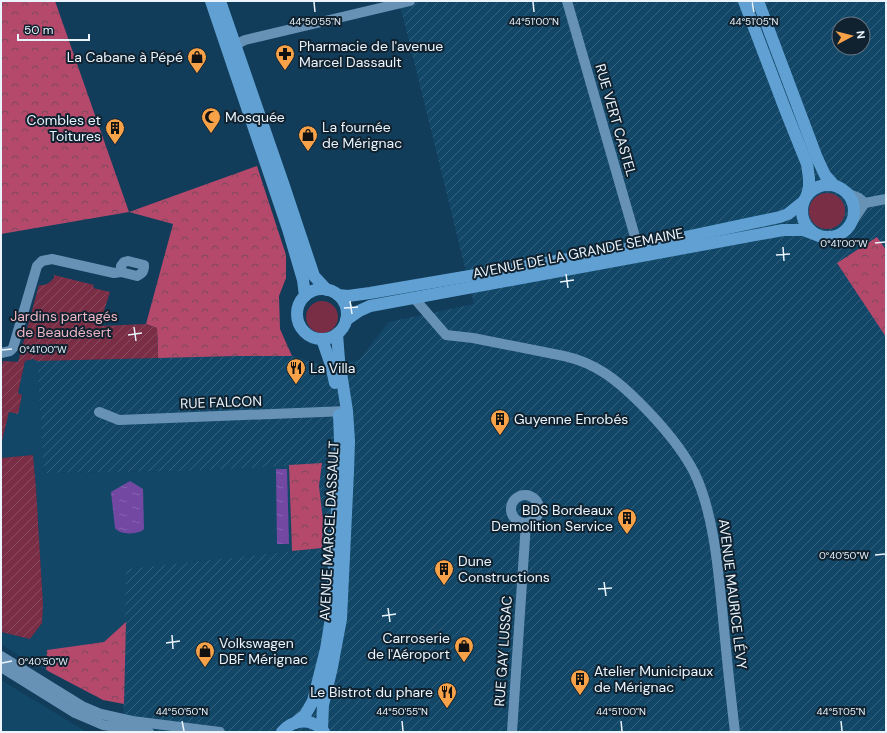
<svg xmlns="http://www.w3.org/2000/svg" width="887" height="733" viewBox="0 0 887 733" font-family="'DM Sans',sans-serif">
<defs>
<pattern id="industrial-furrows" width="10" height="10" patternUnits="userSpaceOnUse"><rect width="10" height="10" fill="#124768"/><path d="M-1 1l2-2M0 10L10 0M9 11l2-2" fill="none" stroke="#35627e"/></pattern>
<pattern id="forest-crowns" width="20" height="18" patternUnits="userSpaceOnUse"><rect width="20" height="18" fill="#b4496b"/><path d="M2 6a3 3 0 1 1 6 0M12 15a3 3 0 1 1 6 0" fill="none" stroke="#7d495c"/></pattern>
<pattern id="garden-furrows" width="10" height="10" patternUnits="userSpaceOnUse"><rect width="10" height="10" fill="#792e46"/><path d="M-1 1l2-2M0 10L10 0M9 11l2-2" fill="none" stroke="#8c4d62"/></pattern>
<pattern id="water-ripples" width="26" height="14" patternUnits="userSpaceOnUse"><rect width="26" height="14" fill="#7248a2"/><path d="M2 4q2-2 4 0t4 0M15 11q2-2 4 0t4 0" fill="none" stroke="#8663b0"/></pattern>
</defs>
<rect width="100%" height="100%" fill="#113c5a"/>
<g fill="#124768">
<polygon points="33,359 37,361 44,473 186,471 289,465 292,551 127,569 126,622 104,642 47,650 46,670 27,661 1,644 1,632 30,639 42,623 43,605 36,488 33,455 1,458 2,441 9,412 18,414 22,395 18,394 25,361"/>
<polygon points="1,680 87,732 1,732"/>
</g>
<path fill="url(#industrial-furrows)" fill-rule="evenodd" d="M399,1H886V250L877,237L837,263L886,337V732H123L126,569L322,548L323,520L319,486L322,464L186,471L44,473L37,361L238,356H292L325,366L359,360L389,322L474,304ZM839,24H863V48H839Z"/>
<g fill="#792e46">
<circle cx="827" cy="211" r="18"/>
<circle cx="322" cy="317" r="16"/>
</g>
<g fill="url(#forest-crowns)">
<polygon points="1,1 55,1 129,212 257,166 286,255 286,278 279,296 280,329 292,356 238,356 158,358 157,328 146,324 173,224 129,212 1,234"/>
<polygon points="877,237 886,250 886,337 837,263"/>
<polygon points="322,463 319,486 323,520 322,548 292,551 289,465"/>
<polygon points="126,622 124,704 103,700 46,670 47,650 104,642"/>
</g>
<path fill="url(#garden-furrows)" d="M54,275L94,285L93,288L110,292L99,326L146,324L157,328L158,358L37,361L33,359L25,361L18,393L22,395L18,414L9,412L2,441L1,458L33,455L36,488L43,605L42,623L30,639L1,632V370L3,361L18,362L39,285C46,286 49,283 54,278Z"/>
<g fill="url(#water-ripples)">
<polygon points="276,469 287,469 289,544 277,544"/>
<path d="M130,481L143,489L144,529C138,535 119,535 115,528L111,492Z"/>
</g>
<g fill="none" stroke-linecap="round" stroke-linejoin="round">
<g stroke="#6792b5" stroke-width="10">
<polyline points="567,1 638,247"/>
<polyline points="235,45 245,40 410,1"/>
<polyline points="849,194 859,198 865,203"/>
<polyline points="865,203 886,199"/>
<polyline points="852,222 865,203"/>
<path d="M414,298L446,335L473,338L564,356C596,363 617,380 640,403C660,423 681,447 694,472C713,511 718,566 722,608C726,650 730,691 735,732"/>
<path d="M1,353L10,351L13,348L37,266L42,261L52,259L114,273L121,272L137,276C143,273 144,271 144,265L128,261L124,262L121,266V272"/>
<polyline points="99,412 119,420 347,411"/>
<circle cx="525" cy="509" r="14"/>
<polyline points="1,656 82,706 101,714 132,721 220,732"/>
<polyline points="1,667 75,713 103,725 149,732"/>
<polyline points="512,732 526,523"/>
</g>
<g stroke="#60a0d2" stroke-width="12">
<polyline points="211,1 288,229 303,280 305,296"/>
<polyline points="220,1 283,183 314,276 327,290"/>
<polyline points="744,1 785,109 807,164 809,178 809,187 807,195"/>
<polyline points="758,1 817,158 825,175 833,184"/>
<circle cx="828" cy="211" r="26"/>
<circle cx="322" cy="314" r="25"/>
<polyline points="338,295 348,296 370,293 638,247 780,217 788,214 803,202"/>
<polyline points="346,320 359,311 370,306 783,230 803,230 819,236"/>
<polyline points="322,339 331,365 335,383"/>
<polyline points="295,723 305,715 313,701 326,649 331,618 339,472 340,440 339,415"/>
<polyline points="322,730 323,705 332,667 341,619 348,472 349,441 347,411 339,360 337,334"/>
<path d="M282,732C293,719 312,717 324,732"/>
</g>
</g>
<path fill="none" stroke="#ebf4fc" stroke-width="1.5" d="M314,2L315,12M533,2L534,12M752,2L754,12M875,243L885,242M783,247L784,261M776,255L790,254M566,274L568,288M560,282L574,280M350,301L352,314M344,308L358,307M134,327L136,341M128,335L142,333M2,350L12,349M875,555L885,554M604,582L606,596M598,589L612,588M388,608L390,622M382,616L396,614M172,635L173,649M166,643L180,641M2,663L12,661M182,721L184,731M402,721L403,731M621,721L622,731M841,721L842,731"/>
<defs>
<symbol id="pharmacy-pin" viewBox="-11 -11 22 30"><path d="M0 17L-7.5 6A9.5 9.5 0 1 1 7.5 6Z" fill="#f7a149" stroke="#10222f"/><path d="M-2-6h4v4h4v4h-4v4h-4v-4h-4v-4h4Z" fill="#111"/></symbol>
<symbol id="shop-pin" viewBox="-11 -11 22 30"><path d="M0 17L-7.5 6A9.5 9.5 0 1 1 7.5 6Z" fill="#f7a149" stroke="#10222f"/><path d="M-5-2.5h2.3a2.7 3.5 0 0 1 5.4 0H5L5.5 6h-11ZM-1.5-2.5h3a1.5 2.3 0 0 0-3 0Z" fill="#111"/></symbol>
<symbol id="mosque-pin" viewBox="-11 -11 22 30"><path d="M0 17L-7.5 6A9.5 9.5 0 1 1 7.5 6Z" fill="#f7a149" stroke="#10222f"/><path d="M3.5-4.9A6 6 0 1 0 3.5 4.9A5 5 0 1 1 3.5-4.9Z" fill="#111"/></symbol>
<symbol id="building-pin" viewBox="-11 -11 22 30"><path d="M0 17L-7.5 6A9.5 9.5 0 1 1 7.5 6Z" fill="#f7a149" stroke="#10222f"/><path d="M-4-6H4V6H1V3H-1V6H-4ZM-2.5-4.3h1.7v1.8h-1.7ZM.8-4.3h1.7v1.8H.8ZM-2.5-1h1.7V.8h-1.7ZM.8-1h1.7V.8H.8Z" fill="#111"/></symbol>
<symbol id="restaurant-pin" viewBox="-11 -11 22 30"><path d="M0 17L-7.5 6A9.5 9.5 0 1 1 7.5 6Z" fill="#f7a149" stroke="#10222f"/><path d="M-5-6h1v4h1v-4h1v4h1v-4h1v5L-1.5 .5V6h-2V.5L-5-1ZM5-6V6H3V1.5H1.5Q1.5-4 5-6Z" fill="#111"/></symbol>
</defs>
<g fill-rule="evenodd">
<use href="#pharmacy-pin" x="274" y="43" width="22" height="30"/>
<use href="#shop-pin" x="186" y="46" width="22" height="30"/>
<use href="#mosque-pin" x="200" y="106" width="22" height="30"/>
<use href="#building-pin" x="104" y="117" width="22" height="30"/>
<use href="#shop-pin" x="297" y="124" width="22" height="30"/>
<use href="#restaurant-pin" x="285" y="357" width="22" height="30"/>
<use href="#building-pin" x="489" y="408" width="22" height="30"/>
<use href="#building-pin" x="616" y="507" width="22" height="30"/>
<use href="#building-pin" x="433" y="558" width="22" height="30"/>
<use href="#shop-pin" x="453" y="635" width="22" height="30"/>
<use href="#shop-pin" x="194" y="640" width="22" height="30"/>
<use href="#building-pin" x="569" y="668" width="22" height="30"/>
<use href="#restaurant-pin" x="436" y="681" width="22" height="30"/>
</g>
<g text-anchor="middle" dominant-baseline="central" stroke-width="4" stroke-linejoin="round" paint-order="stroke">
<g font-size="14" fill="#ebf4fc" stroke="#10222f" text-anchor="start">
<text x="299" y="46">Pharmacie de l'avenue<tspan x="299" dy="16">Marcel Dassault</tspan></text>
<text x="183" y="57" text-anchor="end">La Cabane à Pépé</text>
<text x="225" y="117">Mosquée</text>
<text x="101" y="120" text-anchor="end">Combles et<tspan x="101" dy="16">Toitures</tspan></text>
<text x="322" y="127">La fournée<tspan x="322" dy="16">de Mérignac</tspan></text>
<text x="310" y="368">La Villa</text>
<text x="514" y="419">Guyenne Enrobés</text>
<text x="613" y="510" text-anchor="end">BDS Bordeaux<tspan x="613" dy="16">Demolition Service</tspan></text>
<text x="458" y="561">Dune<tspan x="458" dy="16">Constructions</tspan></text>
<text x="450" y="638" text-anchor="end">Carroserie<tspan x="450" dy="16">de l'Aéroport</tspan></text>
<text x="219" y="643">Volkswagen<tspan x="219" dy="16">DBF Mérignac</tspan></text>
<text x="594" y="671">Atelier Municipaux<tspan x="594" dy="16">de Mérignac</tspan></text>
<text x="433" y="692" text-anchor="end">Le Bistrot du phare</text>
</g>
<g font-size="14" fill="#ebf4fc" stroke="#10222f">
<text transform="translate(616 120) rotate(74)">RUE VERT CASTEL</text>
<text transform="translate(578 253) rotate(-11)">AVENUE DE LA GRANDE SEMAINE</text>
<text transform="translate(221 402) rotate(-2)">RUE FALCON</text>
<text transform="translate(329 531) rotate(-87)">AVENUE MARCEL DASSAULT</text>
<text transform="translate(733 594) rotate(83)">AVENUE MAURICE LÉVY</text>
<text transform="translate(503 651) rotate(-86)">RUE GAY LUSSAC</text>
</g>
<g font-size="14" fill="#eeb4c1" stroke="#10222f">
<text x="64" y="316">Jardins partagés<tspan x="64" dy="16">de Beaudésert</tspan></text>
</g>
</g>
<g font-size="10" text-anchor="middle" fill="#ebf4fc" stroke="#10222f" stroke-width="4" stroke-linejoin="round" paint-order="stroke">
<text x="315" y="25">44°50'55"N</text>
<text x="534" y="25">44°51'00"N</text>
<text x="754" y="25">44°51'05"N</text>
<text x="844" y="247">0°41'00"W</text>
<text x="43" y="353">0°41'00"W</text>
<text x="844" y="559">0°40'50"W</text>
<text x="43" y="665">0°40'50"W</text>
<text x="182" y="715">44°50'50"N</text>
<text x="402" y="715">44°50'55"N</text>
<text x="621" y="715">44°51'00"N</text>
<text x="841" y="715">44°51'05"N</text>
</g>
<rect width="887" height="733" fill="none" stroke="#ebf4fc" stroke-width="4"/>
<g transform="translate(851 36) rotate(83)"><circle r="19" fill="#10222f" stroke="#687681"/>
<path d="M0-3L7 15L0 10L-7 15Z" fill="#f7a149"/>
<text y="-6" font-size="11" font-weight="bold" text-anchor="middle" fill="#ebf4fc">N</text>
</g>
<path d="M18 34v6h71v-6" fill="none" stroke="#ebf4fc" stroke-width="2"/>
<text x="24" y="34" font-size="12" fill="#ebf4fc" stroke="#10222f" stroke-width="3" paint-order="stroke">50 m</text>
</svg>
